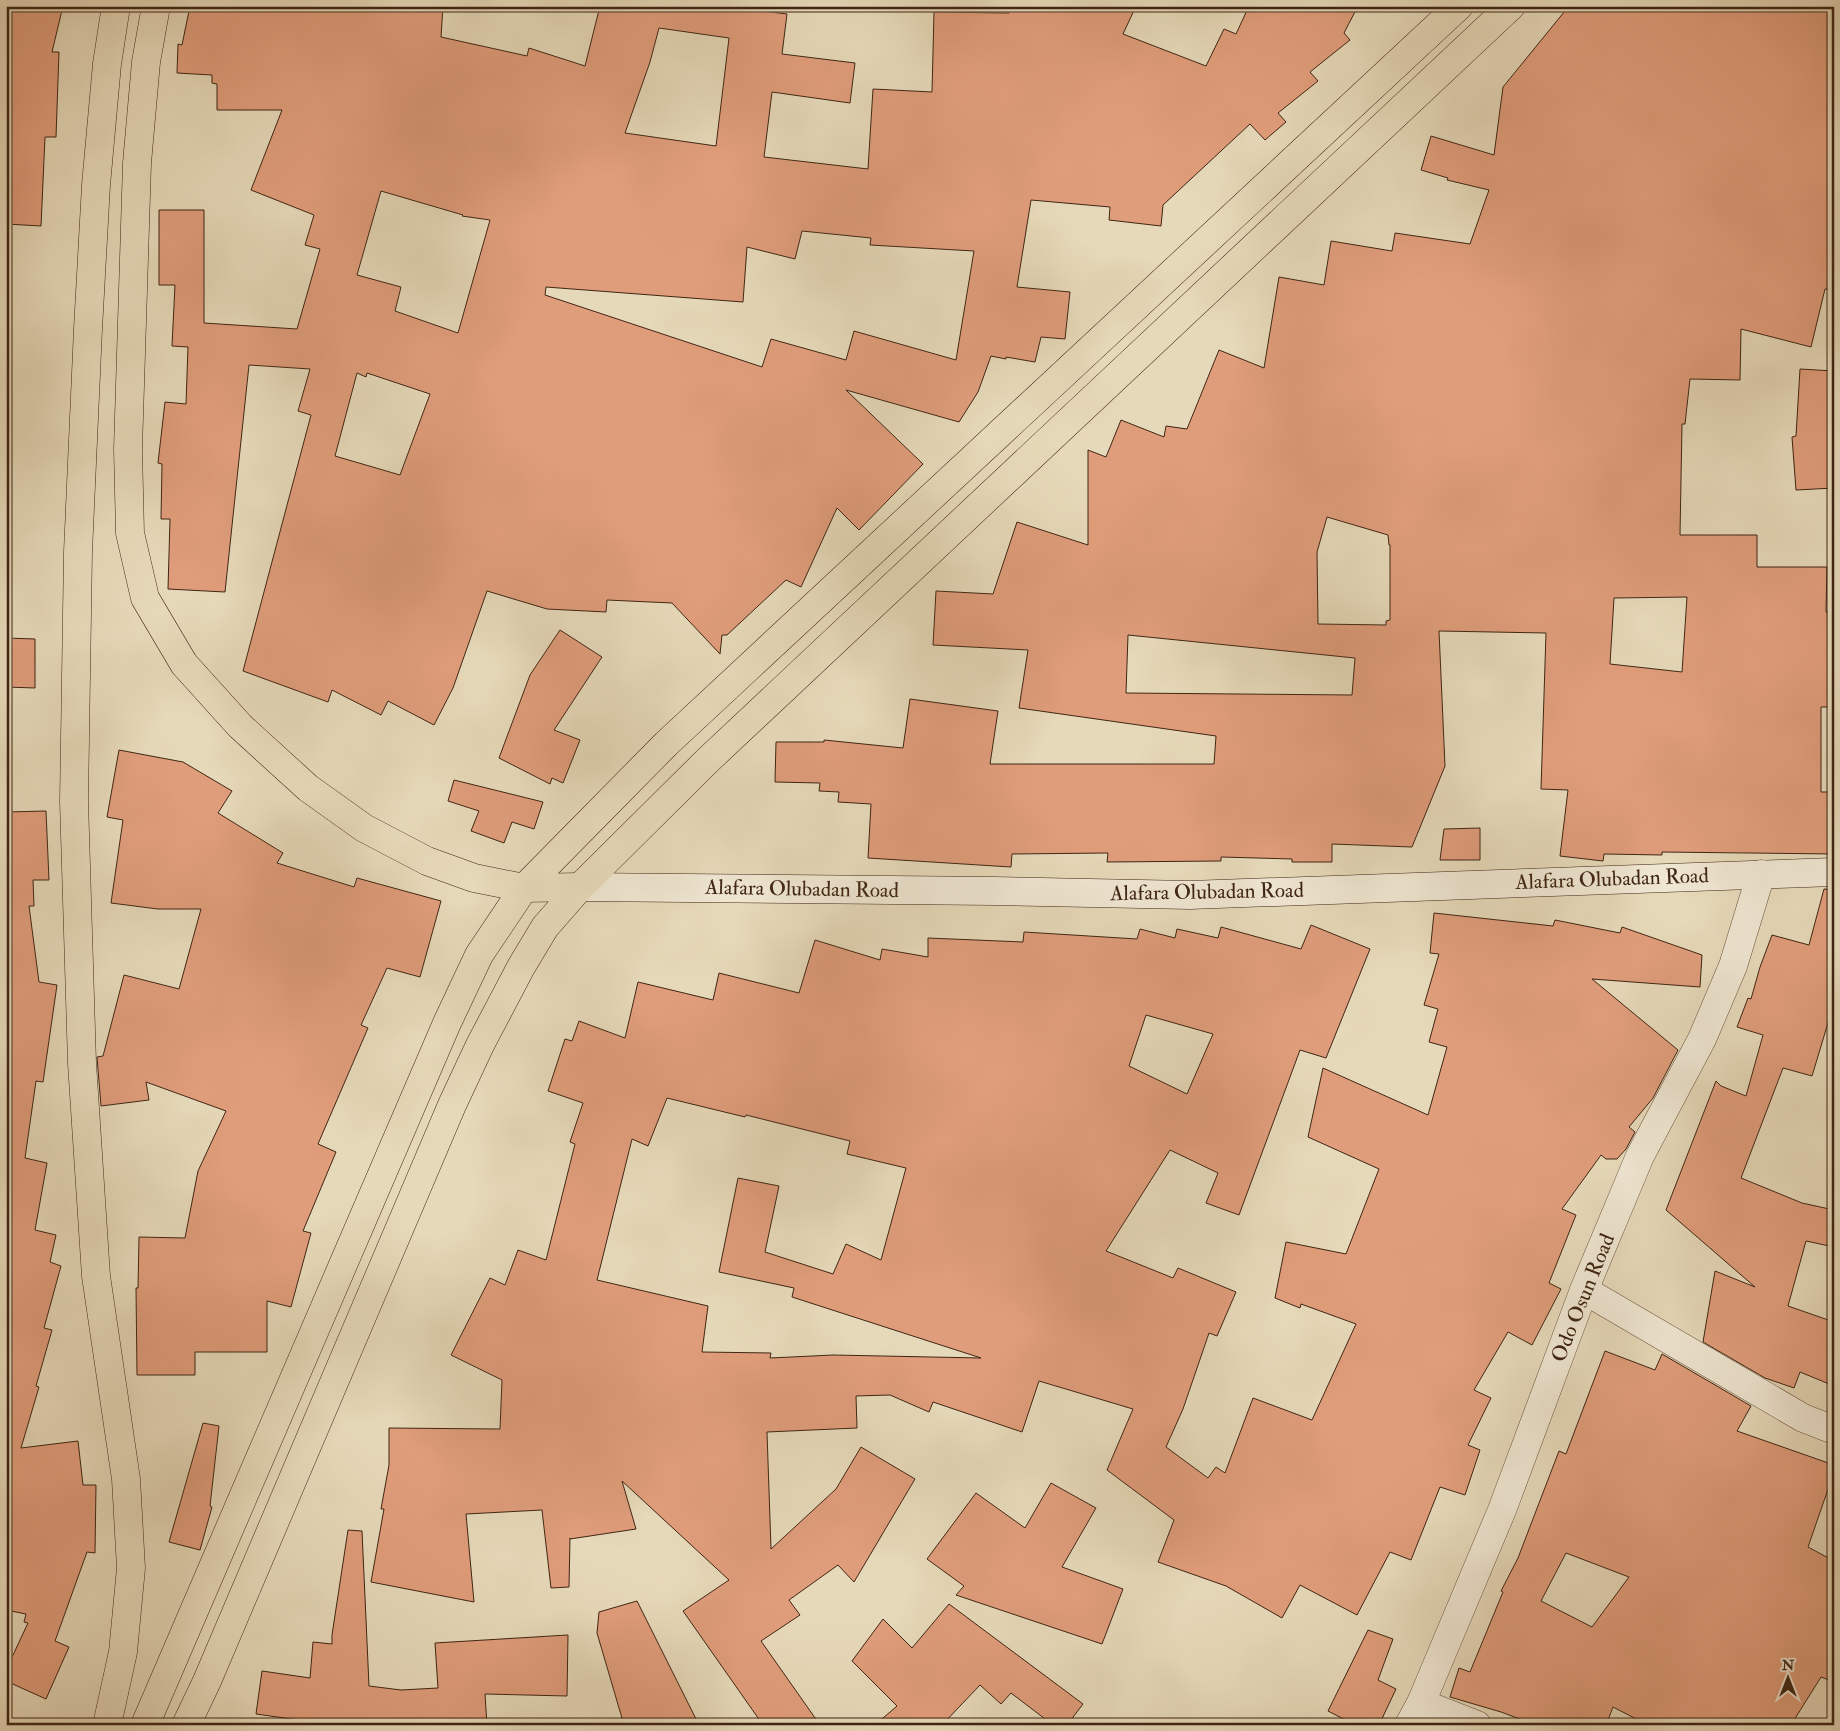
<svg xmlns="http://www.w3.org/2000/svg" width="1840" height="1731" viewBox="0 0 1840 1731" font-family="'IM FELL Double Pica',serif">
<rect width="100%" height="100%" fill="#e6d9b9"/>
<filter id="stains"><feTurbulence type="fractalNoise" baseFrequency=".004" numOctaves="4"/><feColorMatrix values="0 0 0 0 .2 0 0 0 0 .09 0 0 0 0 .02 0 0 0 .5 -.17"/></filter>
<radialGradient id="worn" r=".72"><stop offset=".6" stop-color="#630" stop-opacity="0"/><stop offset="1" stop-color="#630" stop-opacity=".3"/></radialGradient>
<g fill="#e09d7b" stroke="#3f2514" fill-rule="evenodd">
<polygon points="10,6 63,6 52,52 59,52 56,137 45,137 41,226 6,224 6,137"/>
<path d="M190,6H443L441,37L527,56L529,48L585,66L600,6H723L787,14L782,54L855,63L850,103L772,92L764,157L868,169L873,89L932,92L934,12L1009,13L1010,6H1136L1123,34L1206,66L1224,29L1236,34L1249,6H1358L1344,33L1350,40L1310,72L1318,81L1278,113L1286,122L1265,140L1250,124L1163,205L1161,226L1109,220L1110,207L1031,200L1017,287L1070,292L1065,339L1041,337L1035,362L1006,357V359L991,356L978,392L959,422L846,390L923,464L859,530L837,508L801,587L786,580L727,635H722L720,654L672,603L607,600L606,612L547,609L487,591L453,688L434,725L388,701L381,715L332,690L328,702L243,671L311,415L298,411L310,369L249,365L225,592L168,589L170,519H161L162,464L158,463L165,402L186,404L188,347L172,346L175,285H159V210H204V323L297,329L320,249L305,245L314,215L251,190L282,110H217V84L212,83V75L177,73L178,44L182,45ZM659,28L729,38L716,146L625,133L650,62ZM381,191L463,215L462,216L490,220L458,333L395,311L401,287L357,275ZM802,231L871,238L870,245L974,251L956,360L854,331L846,360L771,339L762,367L545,295L546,287L743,302L747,247L795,259ZM357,373L366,377L367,373L430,394L400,475L335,456Z"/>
<path d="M1569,6H1834V289H1825L1811,347L1741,329L1740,380L1690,379L1685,424H1682L1680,535H1757V567H1827L1826,612H1834V707H1821V792H1834V854L1662,852V855L1604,854L1603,861L1560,856L1568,790L1541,789L1546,633L1439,631L1445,766L1412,847L1332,844V862H1292V859L1221,857V861L1107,862L1108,853L1012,854L1011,867L868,858L871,804L838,802L839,792L819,791L820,783L775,782L776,742H824V740L903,748L910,699L998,711L990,764H1214L1216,736L1019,708L1028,650L933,645L936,591L993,594L1017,522L1088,545V450L1106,457L1121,420L1164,437L1166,426L1187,429L1219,350L1264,368L1279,277L1324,285L1331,241L1392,251L1395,233L1470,244L1489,190L1447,180L1448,178L1421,170L1431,136L1494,155L1503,87ZM1327,517L1388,535L1389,545H1390V620L1386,621V625L1318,624L1317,552ZM1687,597L1682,672L1610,664L1614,598ZM1128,635L1355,658L1352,695L1126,693Z"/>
<polygon points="1800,369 1834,371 1834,488 1796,490 1792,437 1796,436"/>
<polygon points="560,630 602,657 554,730 580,740 563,783 552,778 550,784 499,758 530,675"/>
<polygon points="6,638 35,639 35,688 6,687"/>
<polygon points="119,750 183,762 232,791 218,813 283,853 277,863 354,887 357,878 441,901 420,977 387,968 361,1025 368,1028 318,1144 336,1152 303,1231 311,1233 291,1307 267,1301 267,1352 195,1352 195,1375 137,1375 136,1288 138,1288 139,1237 185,1238 198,1171 226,1111 146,1082 149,1100 101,1106 97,1057 103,1056 124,975 179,989 201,909 158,909 111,903 123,820 107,817"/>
<polygon points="454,780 543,802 534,829 512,822 504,843 471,831 479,811 448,801"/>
<polygon points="46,811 49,880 33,880 34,906 29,906 39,982 57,985 43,1082 36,1081 25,1158 47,1163 35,1230 56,1235 50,1262 61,1266 44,1328 52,1330 36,1386 39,1387 21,1448 78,1441 83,1485 96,1485 95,1553 87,1552 55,1641 69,1647 46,1699 6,1681 6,1670 28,1623 24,1622 26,1614 6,1610 6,812"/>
<polygon points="1480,828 1480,860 1440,860 1444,829"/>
<polygon points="1824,889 1834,890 1834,1003 1812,1076 1783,1068 1741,1178 1802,1203 1834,1210 1834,1247 1806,1241 1788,1306 1834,1322 1834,1386 1800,1372 1794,1388 1765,1378 1703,1342 1715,1271 1755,1287 1666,1210 1716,1081 1721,1086 1746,1096 1763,1035 1737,1027 1748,998 1751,999 1760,967 1772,935 1809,945"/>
<path d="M1434,913L1553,926L1555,920L1620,933L1622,927L1702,955L1700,987L1592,979L1678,1050L1653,1098L1629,1127L1635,1132L1626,1149L1617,1159H1606L1601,1155L1562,1209L1576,1215L1549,1283L1561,1289L1532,1345L1508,1332L1474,1390L1491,1398L1468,1445L1480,1450L1465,1495L1440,1487L1411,1560L1390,1552L1357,1615L1300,1585L1282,1618L1226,1586L1158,1562L1174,1520L1107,1470L1133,1409L1039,1381L1022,1432L933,1402L929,1412L890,1395L856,1396L857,1428L767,1432L771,1549L836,1489L861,1447L915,1479L854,1582L838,1565L789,1600L800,1615L761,1641L820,1725H763L683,1611L729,1580L622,1481L636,1529L570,1539V1538L569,1587L551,1588L542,1510L466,1514L474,1602L371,1582L384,1509H381L389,1465V1428L500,1429L502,1380L451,1355L490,1278L505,1285L518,1250L546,1260L575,1144L570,1142L583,1103L548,1091L565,1039L572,1041L579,1021L625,1038L638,982L713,1000L719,973L799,993L815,940L880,960L882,949L928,957V938L1023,942L1024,932L1137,939L1140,929L1175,938L1177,929L1218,938L1221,927L1301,949L1311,925L1370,949L1326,1058L1300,1050L1239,1215L1206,1203L1218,1173L1170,1150L1106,1251L1173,1278L1178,1268L1236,1292L1217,1336L1209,1333L1183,1409L1166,1447L1208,1478L1216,1467L1225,1473L1253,1398L1312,1420L1356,1324L1301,1304L1300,1308L1275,1298L1286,1242L1346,1254L1379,1169L1308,1137L1323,1068L1428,1115L1447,1047L1429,1042L1438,1009L1424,1005L1439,954L1430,953ZM1146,1015L1213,1034L1187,1094L1129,1066ZM667,1098L745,1117L746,1115L850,1141L847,1154L906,1168L881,1260L846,1244L833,1274L765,1252L779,1186L738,1178L719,1272L794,1288L792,1297L981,1358L833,1355L770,1358L771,1353L702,1352L708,1306L597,1280L632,1139L648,1146Z"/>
<path d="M1605,1351L1655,1370L1662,1354L1751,1406L1737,1431L1834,1465V1472L1808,1547L1834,1561V1682L1821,1677L1791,1725H1648L1613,1707L1606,1725H1536L1501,1712L1450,1697L1459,1668L1470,1672L1503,1592L1501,1591L1518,1558L1559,1451L1566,1454ZM1566,1553L1629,1577L1592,1627L1541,1601Z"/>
<polygon points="203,1423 219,1426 210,1506 212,1507 200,1550 169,1542"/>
<polygon points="1051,1483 1096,1508 1062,1567 1123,1589 1102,1644 956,1595 964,1586 927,1559 976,1493 1025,1528"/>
<polygon points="348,1530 362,1531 369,1686 401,1690 438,1688 435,1643 568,1635 567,1696 485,1694 487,1725 334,1725 256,1714 262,1671 310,1678 313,1642 332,1644 332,1635"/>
<polygon points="637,1601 699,1725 624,1725 597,1633 599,1612"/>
<polygon points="949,1604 1083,1704 1067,1725 1053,1725 1011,1693 1001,1704 980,1685 942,1725 875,1725 897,1706 852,1661 883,1619 912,1648"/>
<polygon points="1368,1630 1393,1639 1378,1680 1396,1689 1379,1725 1355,1725 1328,1711"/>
</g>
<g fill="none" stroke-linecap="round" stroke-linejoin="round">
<defs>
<g id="street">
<polyline points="1584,1290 1803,1418 1834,1430"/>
<polyline points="1421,1703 1477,1725"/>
<polyline points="1409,1725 1421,1703 1502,1510 1584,1290 1640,1156 1702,1039 1733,966 1761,874"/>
</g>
<polyline id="secondary" points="580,887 994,891 1190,895 1834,872"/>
<g id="highway">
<polyline points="156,6 146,62 137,163 128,449 130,533 145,598 184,664 240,726 308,788 364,828 427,861 474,878 524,888 580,887"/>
<polyline points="107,1725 123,1652 131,1568 126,1479 96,1276 82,1063 74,801 78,552 88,329 96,185 107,64 116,6"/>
<polyline points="145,1725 447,1023 479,955 524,888 666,744 1459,6"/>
<polyline points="186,1725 207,1681 452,1105 480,1045 521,967 545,927 580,887 708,760 1511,6"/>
</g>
</defs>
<use href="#street" stroke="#69523d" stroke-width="29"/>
<use href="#secondary" stroke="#3f2514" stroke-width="29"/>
<use href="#highway" stroke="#3f2514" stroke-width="29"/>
<use href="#street" stroke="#efe6d2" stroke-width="28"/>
<use href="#secondary" stroke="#efe6d2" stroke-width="28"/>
<use href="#highway" stroke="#e6d9b9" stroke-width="28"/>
</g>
<g text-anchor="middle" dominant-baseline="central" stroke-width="4.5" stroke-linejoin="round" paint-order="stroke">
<g font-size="21" fill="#3f2514" stroke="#efe6d2">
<text transform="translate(1612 879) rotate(-2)">Alafara Olubadan Road</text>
<text transform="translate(802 889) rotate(1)">Alafara Olubadan Road</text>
<text transform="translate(1207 892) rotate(-1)">Alafara Olubadan Road</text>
<text transform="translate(1583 1298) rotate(-68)">Odo Osun Road</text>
</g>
</g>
<rect width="1840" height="1731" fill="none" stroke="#e6d9b9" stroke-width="25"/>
<rect x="8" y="8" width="1825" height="1716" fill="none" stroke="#3f2514" stroke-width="2.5"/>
<rect x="12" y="12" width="1815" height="1706" fill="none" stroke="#3f2514"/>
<g transform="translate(1788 1678)" stroke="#efe6d2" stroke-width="4" paint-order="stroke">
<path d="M0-4L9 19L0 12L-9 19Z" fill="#3f2514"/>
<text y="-8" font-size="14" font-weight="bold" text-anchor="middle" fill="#3f2514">N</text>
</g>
<rect width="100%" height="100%" filter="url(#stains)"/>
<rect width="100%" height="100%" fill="url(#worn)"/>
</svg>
